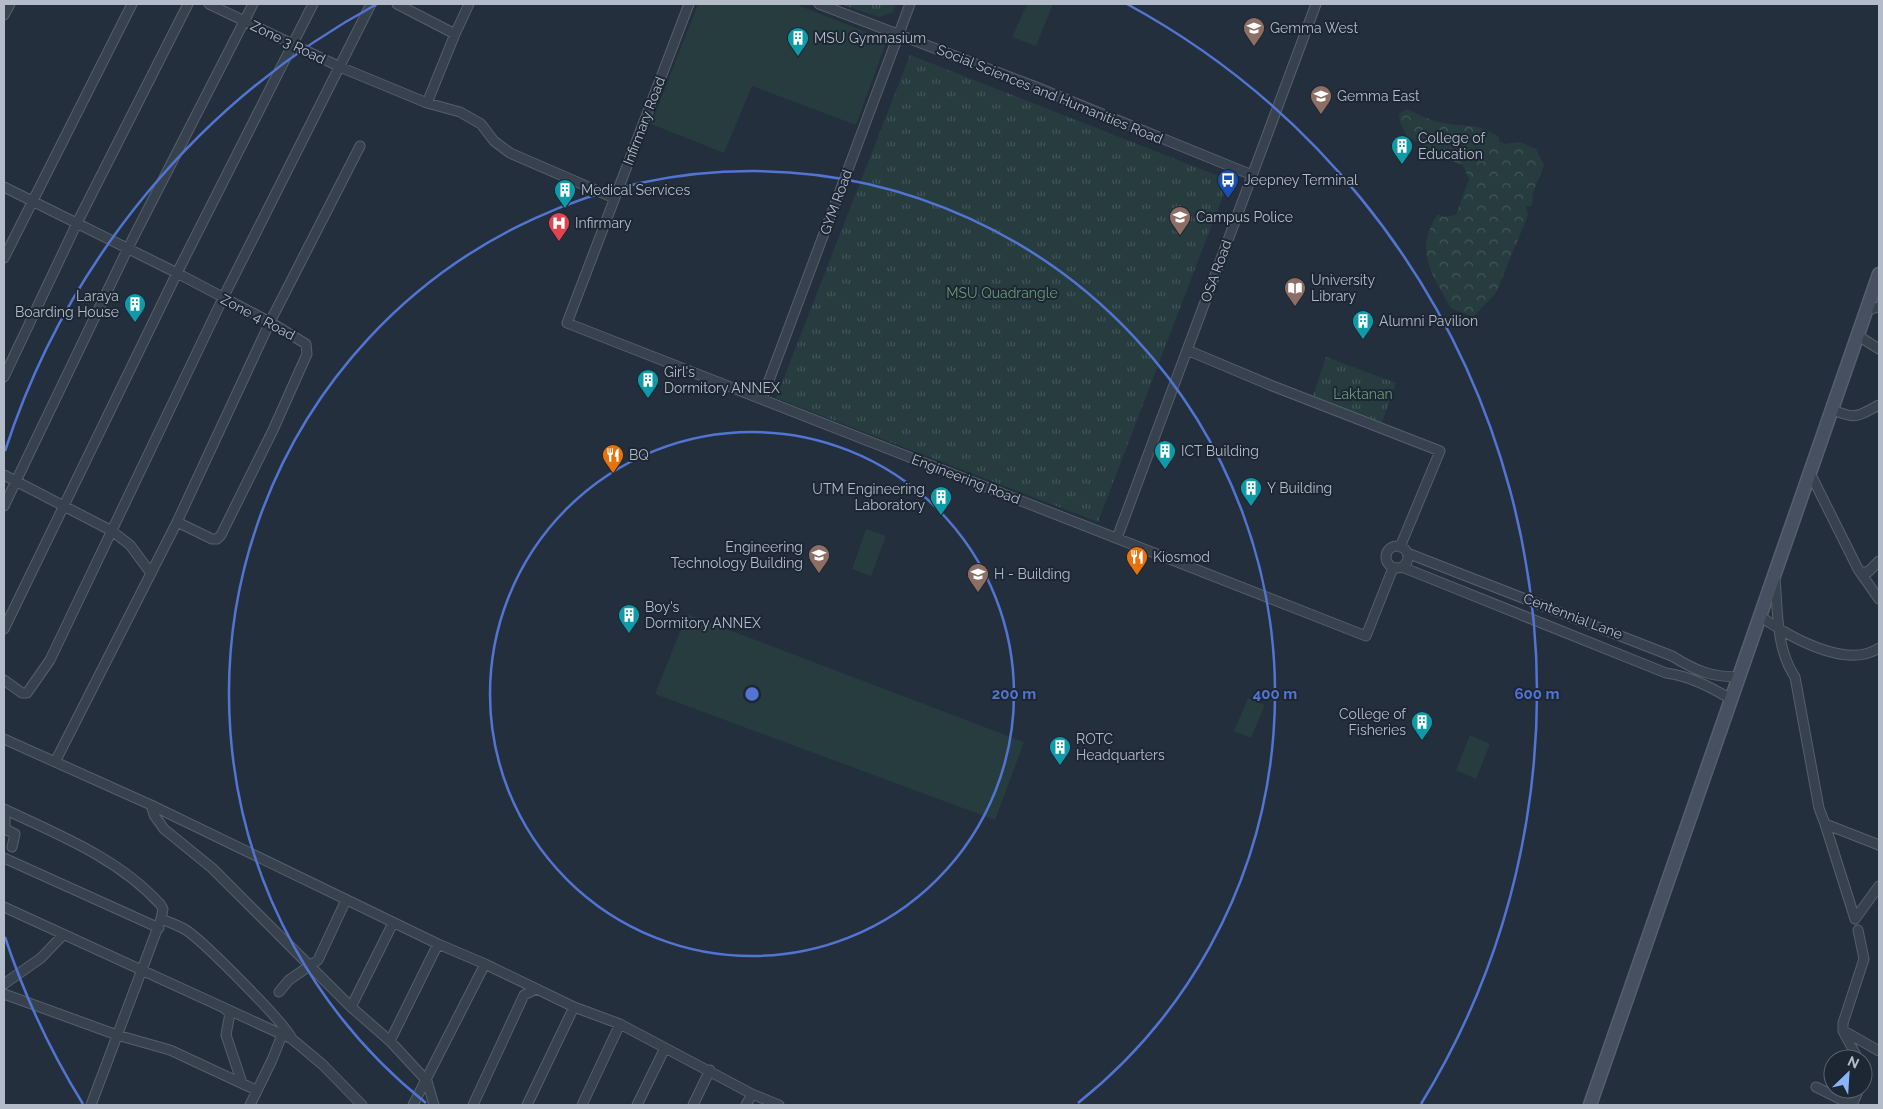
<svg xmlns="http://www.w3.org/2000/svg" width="1883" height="1109" font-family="Raleway,sans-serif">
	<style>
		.grass { fill: #263c3f }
		.forest { fill: url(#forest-crowns) }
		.park { fill: url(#park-tufts) }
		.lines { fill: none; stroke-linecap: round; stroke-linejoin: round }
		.street-casing { stroke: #565f6c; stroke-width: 11 }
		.secondary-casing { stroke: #565f6c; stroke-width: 15 }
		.street { stroke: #38414e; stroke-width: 9 }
		.secondary { stroke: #465061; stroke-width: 12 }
		.ring { fill: none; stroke: #5274d3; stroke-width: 2.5 }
		.labels { text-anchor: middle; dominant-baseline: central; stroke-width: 4; stroke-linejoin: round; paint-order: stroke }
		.poi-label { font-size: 14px; fill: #b4bcc9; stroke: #1d2633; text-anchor: start }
		.street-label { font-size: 14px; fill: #b4bcc9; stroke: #1d2633 }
		.park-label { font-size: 14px; fill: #6b9a76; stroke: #1d2633 }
		.centre { fill: #5274d3; stroke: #1d2633; stroke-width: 2.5 }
		.ring-label { font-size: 15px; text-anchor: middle; font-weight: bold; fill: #5274d3; stroke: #1d2633; stroke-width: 4; stroke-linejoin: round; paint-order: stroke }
	</style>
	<defs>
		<pattern id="forest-crowns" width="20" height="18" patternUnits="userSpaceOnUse" patternTransform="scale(1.25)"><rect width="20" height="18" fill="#263c3f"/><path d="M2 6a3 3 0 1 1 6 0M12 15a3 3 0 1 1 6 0" fill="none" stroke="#435659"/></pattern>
		<pattern id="park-tufts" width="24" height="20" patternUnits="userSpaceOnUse" patternTransform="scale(1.25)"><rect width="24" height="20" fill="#263c3f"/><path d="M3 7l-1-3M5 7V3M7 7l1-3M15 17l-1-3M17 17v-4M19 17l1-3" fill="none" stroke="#435659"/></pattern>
	</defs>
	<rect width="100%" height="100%" fill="#242f3e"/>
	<path class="grass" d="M 698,4 L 795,4 L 887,40 L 856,125 L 752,86 L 724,153 L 651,124 Z
		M 1027,4 L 1053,4 L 1036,46 L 1012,37 Z
		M 866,529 L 886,536 L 871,576 L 852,569 Z
		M 687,614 L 1024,742 L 995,820 L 655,694 Z
		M 1248,698 L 1265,705 L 1251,738 L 1234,731 Z
		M 1470,735 L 1490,744 L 1476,779 L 1456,770 Z"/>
	<path class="forest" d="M 1407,109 C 1417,114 1429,120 1439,122 C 1464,128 1475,121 1499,137 L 1499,141 L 1505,144 L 1519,142 L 1536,149 L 1544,165 L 1532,195 L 1533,200 L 1531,206 L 1526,206 L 1528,215 L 1496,293 L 1473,317 L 1451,308 C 1432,275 1413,250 1438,214 L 1444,217 L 1456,215 L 1469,179 L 1463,165 L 1429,152 L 1422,144 L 1407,137 L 1400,122 L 1399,114 Z"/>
	<path class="park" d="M 840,4 L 896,4 L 893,12 L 879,17 Z
		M 910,55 L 1229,180 L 1098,522 L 776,398 Z
		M 1326,357 L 1396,383 L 1381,425 L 1312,399 Z"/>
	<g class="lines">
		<g class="street-casing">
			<path id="street" d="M 209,4 L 340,67 L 427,103 L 460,112 L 481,124 L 494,141 L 510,153 L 614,198
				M 397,4 L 455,34 L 469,4
				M 689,4 L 567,323 L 1366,636 L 1393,568
				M 819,4 L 1036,87 L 1252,175
				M 4,15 L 10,4
				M 427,103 L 455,34
				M 4,187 L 177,273 L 270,322 L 306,344 L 307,354 L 273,430 L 221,535 L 217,539 L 212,539 L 177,522
				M 4,258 L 132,4
				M 1867,310 L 1879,307
				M 1857,335 L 1879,349
				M 1187,350 L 1270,385 L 1440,451 L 1400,547
				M 4,377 L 77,223 L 188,4
				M 762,399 L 910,4
				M 1831,409 C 1856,420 1856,417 1879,405
				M 1809,471 L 1858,569 L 1860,572 L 1868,572 L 1879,561
				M 4,475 L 112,531 L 130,545 L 150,572
				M 4,506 L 128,248 L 253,4
				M 1117,538 L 1316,4
				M1386 557a11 11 0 1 1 22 0a11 11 0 1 1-22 0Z
				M 1407,553 L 1672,656 C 1696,671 1711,677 1739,677
				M 1402,567 L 1666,673 C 1690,676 1710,687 1731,699
				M 1860,572 L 1879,599
				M 1775,579 C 1778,612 1776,649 1795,677 L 1819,808 L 1825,824 L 1879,845
				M 1760,616 C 1788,636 1846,670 1879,648
				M 4,629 L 177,273 L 313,4
				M 4,680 L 22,693 L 27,693 L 50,660 L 223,298 L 371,4
				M 4,739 L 151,805 L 438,944 L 485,964 L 574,1007 L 620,1024 L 752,1094 L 779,1105
				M 55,762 L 177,522 L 270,322 L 360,146
				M 151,805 L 154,815 L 164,829 L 212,868 L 351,1007 L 390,1041 L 427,1081 L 434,1105
				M 4,809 C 59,835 118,858 160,904 L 163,909 L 161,919 C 169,922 178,925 186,930 C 203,941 285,1023 292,1039
				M 5,810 L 5,829 L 15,834 L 12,847
				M 1825,824 L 1855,919
				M 4,858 L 159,928
				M 4,907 L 292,1039 L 323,1065 L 362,1105
				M 1855,919 L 1879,886
				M 1858,930 L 1864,959 L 1843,1023 L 1843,1031 L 1858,1059
				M 4,984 L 41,958 L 63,935
				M 279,992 L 289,980 L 318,960 L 346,900
				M 4,994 L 117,1035 L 170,1050 L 256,1090
				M 351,1007 L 393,923
				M 225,1009 L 230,1013 L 226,1035 L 242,1083
				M 1844,1031 L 1879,1051
				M 390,1041 L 438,944
				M 1816,1087 L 1852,1105
				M 91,1105 L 161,919
				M 250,1105 L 272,1060 L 282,1035
				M 413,1105 L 485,964
				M 473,1105 L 524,995 L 536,989
				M 527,1105 L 574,1007
				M 582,1105 L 620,1024
				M 637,1105 L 665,1048
				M 693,1105 L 710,1070
				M 746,1105 L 752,1094
				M 1852,1105 L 1859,1089"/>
		</g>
		<g class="secondary-casing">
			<path id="secondary" d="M 1590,1105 L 1879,274"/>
		</g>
		<use href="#street" class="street"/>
		<use href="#secondary" class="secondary"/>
	</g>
	<g class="ring">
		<circle cx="752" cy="694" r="262"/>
		<path d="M426 1103A523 523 0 1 1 1078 1103"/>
		<path d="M83 1104A785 785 0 0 1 5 937M5 451A785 785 0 0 1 377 4M1127 4A785 785 0 0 1 1421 1104"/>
	</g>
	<defs>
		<g id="university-pin" transform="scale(1.125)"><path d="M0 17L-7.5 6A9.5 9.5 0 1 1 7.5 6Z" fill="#8d6e63" stroke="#1d2633"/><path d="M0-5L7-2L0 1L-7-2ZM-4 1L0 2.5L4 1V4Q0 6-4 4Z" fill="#fff"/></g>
		<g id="building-pin" transform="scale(1.125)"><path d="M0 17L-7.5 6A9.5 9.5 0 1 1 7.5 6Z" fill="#0f9aa8" stroke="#1d2633"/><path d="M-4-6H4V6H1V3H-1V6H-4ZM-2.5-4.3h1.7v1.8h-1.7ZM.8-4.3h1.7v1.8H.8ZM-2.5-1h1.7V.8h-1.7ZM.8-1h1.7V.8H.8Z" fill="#fff"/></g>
		<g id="bus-pin" transform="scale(1.125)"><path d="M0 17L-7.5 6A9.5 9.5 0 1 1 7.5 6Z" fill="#1a4fb4" stroke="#1d2633"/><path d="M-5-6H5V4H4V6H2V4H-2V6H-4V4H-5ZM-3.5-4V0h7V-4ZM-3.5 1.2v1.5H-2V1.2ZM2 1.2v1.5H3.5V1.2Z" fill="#fff"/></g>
		<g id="hospital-pin" transform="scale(1.125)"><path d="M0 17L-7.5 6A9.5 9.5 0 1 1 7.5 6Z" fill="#e0444e" stroke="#1d2633"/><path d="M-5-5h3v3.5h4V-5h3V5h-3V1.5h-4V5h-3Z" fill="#fff"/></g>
		<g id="library-pin" transform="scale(1.125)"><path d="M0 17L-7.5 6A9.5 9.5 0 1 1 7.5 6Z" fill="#8d6e63" stroke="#1d2633"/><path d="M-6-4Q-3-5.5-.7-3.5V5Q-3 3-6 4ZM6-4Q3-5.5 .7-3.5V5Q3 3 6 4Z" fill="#fff"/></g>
		<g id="restaurant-pin" transform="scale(1.125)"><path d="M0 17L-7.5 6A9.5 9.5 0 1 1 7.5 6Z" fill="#e8710a" stroke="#1d2633"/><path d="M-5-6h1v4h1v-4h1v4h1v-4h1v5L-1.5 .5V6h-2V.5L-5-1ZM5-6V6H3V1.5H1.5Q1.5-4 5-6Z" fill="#fff"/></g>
	</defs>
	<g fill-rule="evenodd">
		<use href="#university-pin" x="1254" y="28"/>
		<use href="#building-pin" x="798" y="38"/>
		<use href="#university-pin" x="1321" y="96"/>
		<use href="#building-pin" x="1402" y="146"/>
		<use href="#bus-pin" x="1228" y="180"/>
		<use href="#building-pin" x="565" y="190"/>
		<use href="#university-pin" x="1180" y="217"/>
		<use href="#hospital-pin" x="559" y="223"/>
		<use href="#library-pin" x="1295" y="288"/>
		<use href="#building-pin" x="135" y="304"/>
		<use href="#building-pin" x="1363" y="321"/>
		<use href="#building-pin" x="648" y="380"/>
		<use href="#building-pin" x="1165" y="451"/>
		<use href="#restaurant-pin" x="613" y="455"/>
		<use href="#building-pin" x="1251" y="488"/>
		<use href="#building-pin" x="941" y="497"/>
		<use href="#university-pin" x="819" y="555"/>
		<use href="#restaurant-pin" x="1137" y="557"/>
		<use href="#university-pin" x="978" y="574"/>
		<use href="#building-pin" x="629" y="615"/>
		<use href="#building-pin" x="1422" y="722"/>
		<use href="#building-pin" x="1060" y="747"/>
	</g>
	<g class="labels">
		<g class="poi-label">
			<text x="1270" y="28">Gemma West</text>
			<text x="814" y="38">MSU Gymnasium</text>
			<text x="1337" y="96">Gemma East</text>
			<text x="1418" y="138">College of<tspan x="1418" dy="16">Education</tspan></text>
			<text x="1244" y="180">Jeepney Terminal</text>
			<text x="581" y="190">Medical Services</text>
			<text x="1196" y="217">Campus Police</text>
			<text x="575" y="223">Infirmary</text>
			<text x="1311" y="280">University<tspan x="1311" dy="16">Library</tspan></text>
			<text x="119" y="296" text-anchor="end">Laraya<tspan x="119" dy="16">Boarding House</tspan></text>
			<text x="1379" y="321">Alumni Pavilion</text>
			<text x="664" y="372">Girl's<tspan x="664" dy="16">Dormitory ANNEX</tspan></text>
			<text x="1181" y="451">ICT Building</text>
			<text x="629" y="455">BQ</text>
			<text x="1267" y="488">Y Building</text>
			<text x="925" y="489" text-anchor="end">UTM Engineering<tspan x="925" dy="16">Laboratory</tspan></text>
			<text x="803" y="547" text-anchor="end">Engineering<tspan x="803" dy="16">Technology Building</tspan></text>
			<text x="1153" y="557">Kiosmod</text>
			<text x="994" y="574">H - Building</text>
			<text x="645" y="607">Boy's<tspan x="645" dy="16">Dormitory ANNEX</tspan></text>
			<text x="1406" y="714" text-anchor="end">College of<tspan x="1406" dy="16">Fisheries</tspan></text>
			<text x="1076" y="739">ROTC<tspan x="1076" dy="16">Headquarters</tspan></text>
		</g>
		<g class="street-label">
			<text transform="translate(288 42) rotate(26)">Zone 3 Road</text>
			<text transform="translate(1050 94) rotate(22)">Social Sciences and Humanities Road</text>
			<text transform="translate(644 121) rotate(-69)">Infirmary Road</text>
			<text transform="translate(836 202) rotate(-70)">GYM Road</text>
			<text transform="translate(1216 271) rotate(-70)">OSA Road</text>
			<text transform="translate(258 317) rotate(28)">Zone 4 Road</text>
			<text transform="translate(966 479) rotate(21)">Engineering Road</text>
			<text transform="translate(1573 616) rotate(21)">Centennial Lane</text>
		</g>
		<g class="park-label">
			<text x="1002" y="293">MSU Quadrangle</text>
			<text x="1363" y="394">Laktanan</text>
		</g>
	</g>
	<circle cx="752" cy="694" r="8" class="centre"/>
	<g class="ring-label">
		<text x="1014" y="699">200 m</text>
		<text x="1275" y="699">400 m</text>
		<text x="1537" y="699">600 m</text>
	</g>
	<rect width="1883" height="1109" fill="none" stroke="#b4bcc9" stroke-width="10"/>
	<g transform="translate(1848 1074) rotate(25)"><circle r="24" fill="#1d2633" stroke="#59626f"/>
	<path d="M0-4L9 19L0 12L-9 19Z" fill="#8ab4f8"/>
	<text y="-8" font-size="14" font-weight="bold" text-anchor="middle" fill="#b4bcc9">N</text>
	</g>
</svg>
